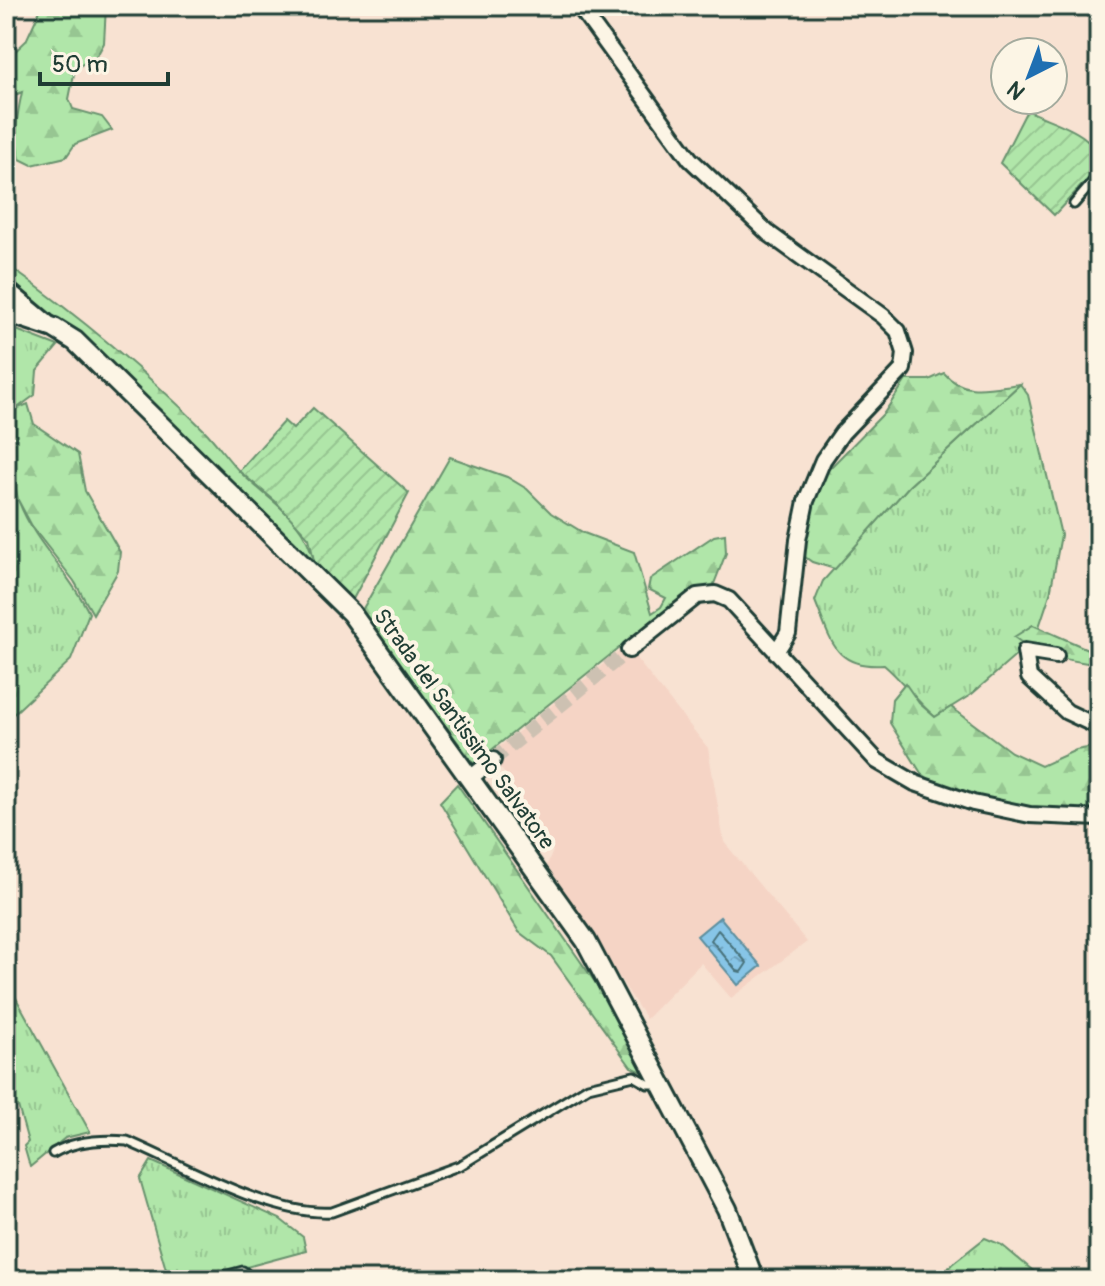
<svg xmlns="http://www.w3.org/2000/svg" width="1105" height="1286" font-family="Pangolin,sans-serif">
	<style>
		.built { fill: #f5d4c5 }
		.grass { fill: url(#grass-tufts); stroke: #68926e; stroke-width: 2 }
		.forest { fill: url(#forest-firs); stroke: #68926e; stroke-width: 2 }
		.garden { fill: url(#garden-furrows); stroke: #68926e; stroke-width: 2 }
		.water { fill: url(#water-ripples); stroke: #5d8f9f; stroke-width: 2 }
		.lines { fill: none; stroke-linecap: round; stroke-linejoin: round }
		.shore { stroke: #49737c; stroke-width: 2 }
		.minor-tunnel { stroke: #cdc1b2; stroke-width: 14; stroke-dasharray: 14 7; stroke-linecap: butt }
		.service-casing { stroke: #1f3d34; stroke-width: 13 }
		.minor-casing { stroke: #1f3d34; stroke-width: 20 }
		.tertiary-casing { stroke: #1f3d34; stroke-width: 24 }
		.service { stroke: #fcf5e5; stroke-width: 7 }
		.minor { stroke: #fcf5e5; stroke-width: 14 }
		.tertiary { stroke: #fcf5e5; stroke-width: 18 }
		.labels { text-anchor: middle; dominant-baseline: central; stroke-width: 8; stroke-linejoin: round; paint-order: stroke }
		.street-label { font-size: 22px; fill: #1f3d34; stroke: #fcf5e5 }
	</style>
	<defs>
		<pattern id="grass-tufts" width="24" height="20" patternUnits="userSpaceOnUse" patternTransform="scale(2)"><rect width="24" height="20" fill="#b0e6a9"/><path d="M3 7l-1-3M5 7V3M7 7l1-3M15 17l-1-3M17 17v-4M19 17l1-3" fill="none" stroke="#97c692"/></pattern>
		<pattern id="forest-firs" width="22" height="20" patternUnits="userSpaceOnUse" patternTransform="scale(2)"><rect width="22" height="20" fill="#b0e6a9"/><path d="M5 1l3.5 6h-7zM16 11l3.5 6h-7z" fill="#97c692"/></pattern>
		<pattern id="garden-furrows" width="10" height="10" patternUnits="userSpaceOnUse" patternTransform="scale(2)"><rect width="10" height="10" fill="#b0e6a9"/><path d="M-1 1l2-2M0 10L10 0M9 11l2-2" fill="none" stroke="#97c692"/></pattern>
		<pattern id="water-ripples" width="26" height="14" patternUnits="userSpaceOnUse" patternTransform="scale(2)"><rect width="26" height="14" fill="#87c5e7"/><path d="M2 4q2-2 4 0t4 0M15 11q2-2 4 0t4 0" fill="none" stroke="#6ea1bc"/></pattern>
	</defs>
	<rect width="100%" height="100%" fill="#f8e2d2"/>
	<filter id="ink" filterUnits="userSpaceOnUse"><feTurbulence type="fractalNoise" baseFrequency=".0125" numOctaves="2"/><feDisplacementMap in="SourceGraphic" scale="16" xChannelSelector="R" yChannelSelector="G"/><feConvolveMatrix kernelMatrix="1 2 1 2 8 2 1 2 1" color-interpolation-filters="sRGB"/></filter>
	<g filter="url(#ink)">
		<path class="built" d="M 626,646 L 708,748 L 724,842 L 807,942 L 731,998 L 701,963 L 646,1019 L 547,865 L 553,851 L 510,799 L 512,782 L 489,755 Z"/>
		<path class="grass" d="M 6,326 L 58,346 L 37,371 L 35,395 L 16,409 C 14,439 8,473 19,502 C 35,544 70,573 89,613 L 71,660 L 6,721 Z
			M 1020,384 L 1028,395 L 1061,535 L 1050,594 L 1035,639 L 972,694 L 935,717 C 916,701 903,681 884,665 C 834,669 831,640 815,601 L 823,581 L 909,486 Z
			M 6,980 L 90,1132 L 65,1138 L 30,1167 L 24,1146 L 28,1142 L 18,1106 L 6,1109 Z
			M 151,1161 L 280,1219 L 303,1237 L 306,1251 L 198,1280 L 169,1280 L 140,1179 Z
			M 985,1238 L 1002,1245 L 1044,1280 L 938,1280 L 952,1264 Z"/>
		<path class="forest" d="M 42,6 L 106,6 L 104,43 L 98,54 L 75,69 L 69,99 L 73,109 L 102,117 L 112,130 L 75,144 L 66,157 L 32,165 L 20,159 C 13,134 17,116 22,92 L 13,96 L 6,110 L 6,60 L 26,41 Z
			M 210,6 L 269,6 L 238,15 Z
			M 6,264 C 76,314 143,369 204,430 C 217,443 227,459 240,472 C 273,504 305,517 315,565 L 112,373 L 6,301 Z
			M 944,373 C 965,397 991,387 1020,384 L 909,486 L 835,569 L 812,562 L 801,554 L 805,510 L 827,471 L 884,413 L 906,380 L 929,380 Z
			M 28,404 L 34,424 L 78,454 L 85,491 L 120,552 L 118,571 L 93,614 L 74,581 L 33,528 L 18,500 L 12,467 L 16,409 Z
			M 450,457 L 507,477 L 527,489 L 551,513 L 584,533 L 634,552 L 652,613 L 661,607 L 666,598 L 648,589 L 650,579 L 714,536 L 725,534 L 726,553 L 712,589 L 695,594 L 654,620 L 474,764 L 361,612 Z
			M 1033,625 L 1092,651 L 1099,646 L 1099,665 C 1070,660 1038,657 1014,637 Z
			M 905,683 L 919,703 L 935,717 L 951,707 L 1011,752 L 1041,766 L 1076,750 L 1099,746 L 1099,808 L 1045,812 L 946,792 L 921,773 L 890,723 L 892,699 Z
			M 457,784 L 597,985 L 645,1073 L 631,1067 L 551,956 L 519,932 L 440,802 Z"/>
		<path class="garden" d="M 1027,110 C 1054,124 1099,131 1099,167 L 1054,215 L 1000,163 Z
			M 313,408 L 409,493 L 352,601 L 315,565 L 309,538 L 275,501 L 239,471 L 284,421 L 293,429 Z"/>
		<path class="water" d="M 720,917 L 761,966 L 738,985 L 697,936 Z"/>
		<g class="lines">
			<path class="shore" d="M 718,930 L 747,963 L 741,972 L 737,971 L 711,940 Z"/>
			<path class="minor-tunnel" d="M 493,760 L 629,650"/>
			<g class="service-casing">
				<path id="service" d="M 1074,204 L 1099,175
					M 53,1153 C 76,1140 102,1139 127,1141 C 186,1166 269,1216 332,1212 L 461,1165 L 588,1087 L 634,1076 L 648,1084 L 660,1084
					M 210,1280 L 243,1271 L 253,1280"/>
			</g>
			<g class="minor-casing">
				<path id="minor" d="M 579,6 L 690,159 L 768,233 L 883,316 L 898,331 L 905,353 L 903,369 L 842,433 L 823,460 L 806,501 L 798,540 L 788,633 L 776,652
					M 6,288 L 49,324
					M 629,650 L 697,596 L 715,594 L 729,600 L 877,761 L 915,783 L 973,803 L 1030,815 L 1099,818
					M 1056,656 L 1025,651 L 1029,677 L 1067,712 L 1099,727
					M 469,779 L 493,760"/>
			</g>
			<g class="tertiary-casing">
				<path id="tertiary" d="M 6,312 L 54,328 L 75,341 L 351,613 L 586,941 L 727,1209 L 754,1280"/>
			</g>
			<use href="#service" class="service"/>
			<use href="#minor" class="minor"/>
			<use href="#tertiary" class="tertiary"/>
		</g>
	</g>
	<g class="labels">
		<g class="street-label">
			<text transform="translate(464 729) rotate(54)">Strada del Santissimo Salvatore</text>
		</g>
	</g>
	<rect width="1105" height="1286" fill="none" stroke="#fcf5e5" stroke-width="32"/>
	<rect x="16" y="16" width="1073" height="1254" fill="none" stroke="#1f3d34" stroke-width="3" filter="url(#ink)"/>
	<g transform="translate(1029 76) rotate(222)"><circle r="38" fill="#fcf5e5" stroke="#a4ab9e" stroke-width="2"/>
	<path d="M0-6L14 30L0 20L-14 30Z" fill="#1f6fb2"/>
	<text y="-12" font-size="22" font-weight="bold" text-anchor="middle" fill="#1f3d34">N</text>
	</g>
	<path d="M40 72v12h128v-12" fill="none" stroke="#1f3d34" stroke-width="4"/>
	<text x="52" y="72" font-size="24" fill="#1f3d34" stroke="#fcf5e5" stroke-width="6" paint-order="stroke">50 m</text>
</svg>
